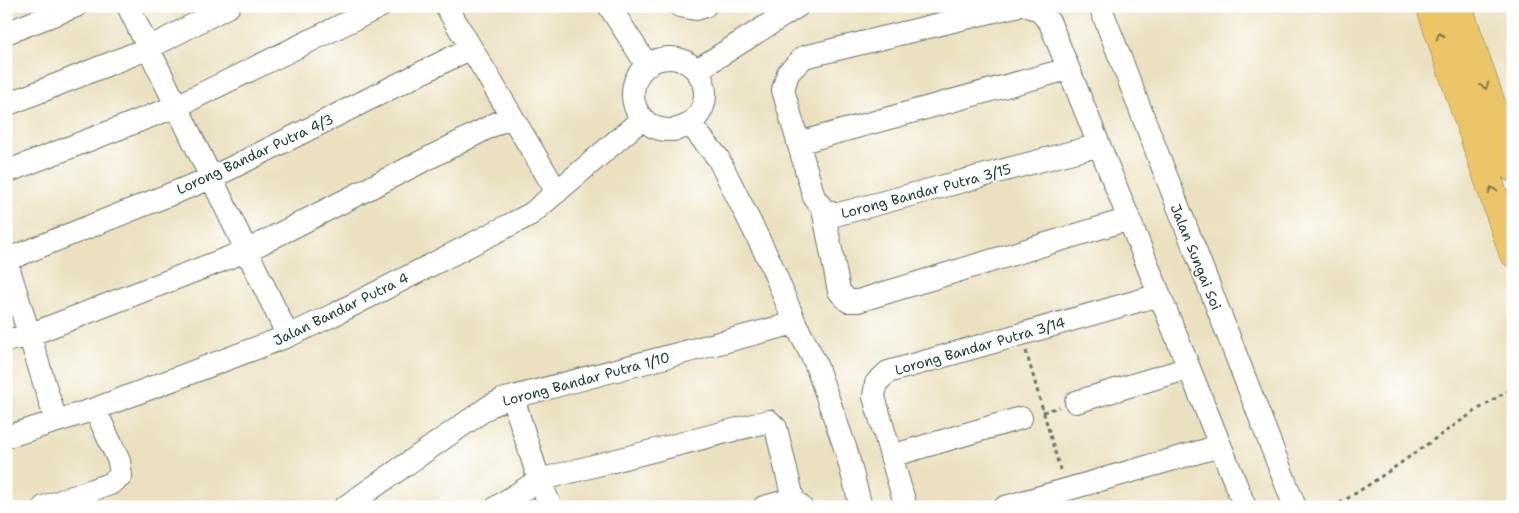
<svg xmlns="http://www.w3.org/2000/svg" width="1519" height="513" font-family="'Shantell Sans',sans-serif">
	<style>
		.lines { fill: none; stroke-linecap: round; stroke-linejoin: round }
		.minor-casing { stroke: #667665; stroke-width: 24 }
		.highway-casing { stroke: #667665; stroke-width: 29 }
		.path { stroke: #667665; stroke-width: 3; stroke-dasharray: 4 4; stroke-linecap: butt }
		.minor { stroke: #fff; stroke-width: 22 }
		.highway { stroke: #edc569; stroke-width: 28 }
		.oneway { stroke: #7c7a4c }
		.labels { text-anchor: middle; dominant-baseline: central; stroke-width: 4; stroke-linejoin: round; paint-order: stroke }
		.street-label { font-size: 14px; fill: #1f3d34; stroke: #fff }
	</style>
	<rect width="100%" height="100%" fill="#fff"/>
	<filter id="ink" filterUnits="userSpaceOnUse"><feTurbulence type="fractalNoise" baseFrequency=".02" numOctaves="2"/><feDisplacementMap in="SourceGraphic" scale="10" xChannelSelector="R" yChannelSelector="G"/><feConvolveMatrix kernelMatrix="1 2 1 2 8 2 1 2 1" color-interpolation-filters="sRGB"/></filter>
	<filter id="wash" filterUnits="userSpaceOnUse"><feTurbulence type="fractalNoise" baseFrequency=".0096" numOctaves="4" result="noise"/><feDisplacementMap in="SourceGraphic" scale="20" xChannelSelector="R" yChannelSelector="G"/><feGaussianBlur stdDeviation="1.12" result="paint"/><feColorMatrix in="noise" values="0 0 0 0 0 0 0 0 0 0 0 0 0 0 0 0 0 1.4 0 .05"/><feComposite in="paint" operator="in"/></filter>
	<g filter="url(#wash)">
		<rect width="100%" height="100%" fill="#ebe1c0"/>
	</g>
	<g filter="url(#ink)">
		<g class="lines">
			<g class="minor-casing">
				<path id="minor" d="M 128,6 L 288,336
					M 446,6 L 557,192
					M 609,6 L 647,65
					M 680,6 L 696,9 L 705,6
					M 1015,6 L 804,57 L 788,73 L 783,90 L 814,197 L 823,209 L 835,215 L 1099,145
					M 1028,6 L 1039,10 L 1050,23 L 1245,507
					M 1100,6 L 1295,507
					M 6,33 L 76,6
					M633 94a36 36 0 1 1 72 0a36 36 0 1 1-72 0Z
					M 697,70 L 798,6
					M 6,105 L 149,48 L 229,6
					M 690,124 L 718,158 L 771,264 L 795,323 L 815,362 L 846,450 L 861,507
					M 798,143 L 1068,69
					M 6,172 L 177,106 L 381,6
					M 823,209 L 839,291 L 848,301 L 858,301 L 1129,219
					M 6,260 L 211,178 L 471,48
					M 6,260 L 56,421
					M 6,341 L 29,335 L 246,251 L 511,116
					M 513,398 L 539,480 L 551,507
					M 1076,402 L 1189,368
					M 6,437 L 95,409 L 288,336 L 333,315 L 531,214 L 642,119
					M 891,456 L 1021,418
					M 44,507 L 110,484 L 121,476 L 119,461 L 95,409
					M 345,507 L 490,406 L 502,400 L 795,323
					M 497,507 L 539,480 L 769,421 L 776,428 L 793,499
					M 764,507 L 793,499 L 801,507
					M 906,507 L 874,397 L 876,383 L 888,372 L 1159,295
					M 1005,507 L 1220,446"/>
			</g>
			<g class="highway-casing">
				<path id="highway" d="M 1430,6 L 1513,253
					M 1458,6 L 1513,168"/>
			</g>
			<path class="path" d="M 1026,351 L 1061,473
				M 1043,412 L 1059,407
				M 1333,507 C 1395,471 1450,424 1513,388"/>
			<use href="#minor" class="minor"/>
			<use href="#highway" class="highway"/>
		</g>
		<defs><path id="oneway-chevron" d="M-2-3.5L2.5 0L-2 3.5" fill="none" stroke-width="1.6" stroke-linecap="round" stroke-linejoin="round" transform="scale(1.25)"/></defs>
		<g class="oneway">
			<use href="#oneway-chevron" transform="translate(1440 36) rotate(-109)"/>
			<use href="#oneway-chevron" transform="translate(1485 86) rotate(71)"/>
			<use href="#oneway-chevron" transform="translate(1492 190) rotate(-109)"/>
		</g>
	</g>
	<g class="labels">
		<g class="street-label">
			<text transform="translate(255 154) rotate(-25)">Lorong Bandar Putra 4/3</text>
			<text transform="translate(926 191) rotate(-15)">Lorong Bandar Putra 3/15</text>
			<text transform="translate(1196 257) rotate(68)">Jalan Sungai Soi</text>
			<text transform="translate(341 309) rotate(-26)">Jalan Bandar Putra 4</text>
			<text transform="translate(980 346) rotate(-16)">Lorong Bandar Putra 3/14</text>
			<text transform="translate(586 379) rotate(-15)">Lorong Bandar Putra 1/10</text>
		</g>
	</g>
	<rect width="1519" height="513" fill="none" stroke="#fff" stroke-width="25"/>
</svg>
